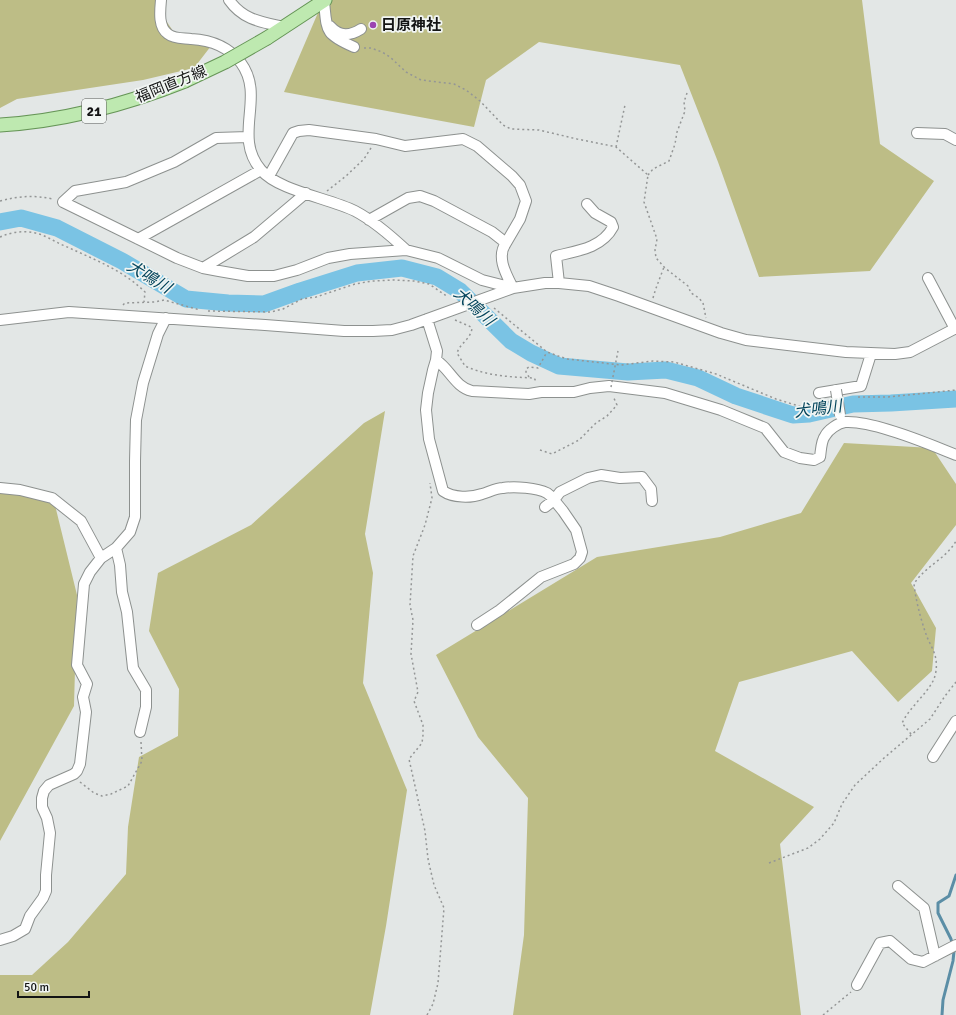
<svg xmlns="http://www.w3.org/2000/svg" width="956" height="1015" font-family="Signika,'Noto Sans JP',sans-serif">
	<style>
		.green { fill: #bdbd86 }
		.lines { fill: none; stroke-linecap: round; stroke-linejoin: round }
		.stream { stroke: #5b8ea6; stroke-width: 3 }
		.river { stroke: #7ac3e4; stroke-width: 17 }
		.minor-casing { stroke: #8d918f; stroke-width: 12 }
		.major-casing { stroke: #669557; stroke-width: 15 }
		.path { stroke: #949696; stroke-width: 1.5; stroke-dasharray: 2 3; stroke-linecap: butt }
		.minor { stroke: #fff; stroke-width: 10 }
		.major { stroke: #bee9b0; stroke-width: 13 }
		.minor-bridge-casing { stroke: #8d918f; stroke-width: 12; stroke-linecap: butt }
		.major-bridge-casing { stroke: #669557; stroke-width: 15; stroke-linecap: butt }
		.path-bridge { stroke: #949696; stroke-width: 1.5; stroke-dasharray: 2 3; stroke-linecap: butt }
		.minor-bridge { stroke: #fff; stroke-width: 10 }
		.major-bridge { stroke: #bee9b0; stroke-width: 13 }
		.poi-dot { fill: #9b44b1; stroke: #f1f5f3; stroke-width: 1.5 }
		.labels { text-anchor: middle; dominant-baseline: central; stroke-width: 3.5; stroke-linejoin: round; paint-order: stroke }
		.shield { fill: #f1f5f3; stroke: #565857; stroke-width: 1 }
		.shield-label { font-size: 14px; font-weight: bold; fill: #131414 }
		.poi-label { font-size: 15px; font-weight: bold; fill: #131414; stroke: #f1f5f3; text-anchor: start }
		.street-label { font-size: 15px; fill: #131414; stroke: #f1f5f3 }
		.water-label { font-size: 16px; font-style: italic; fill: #04455c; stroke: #f1f5f3 }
	</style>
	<rect width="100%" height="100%" fill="#e3e7e6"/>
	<path class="green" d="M 0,0 L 164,0 L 163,16 L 173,31 L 211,46 L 194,68 L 143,80 L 17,99 L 0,108 Z
		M 321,0 L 862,0 L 880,144 L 934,181 L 870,271 L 759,277 L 718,162 L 680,65 L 539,42 L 486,80 L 474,127 L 284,92 L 323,1 Z
		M 385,411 L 365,534 L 373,573 L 363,683 L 407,790 L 386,926 L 370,1015 L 0,1015 L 0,975 L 32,975 L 68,942 L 126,874 L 128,827 L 139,757 L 178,736 L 179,689 L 149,631 L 158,573 L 251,525 L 364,423 Z
		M 844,443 L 932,448 L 956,484 L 956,525 L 911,583 L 936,628 L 932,671 L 898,702 L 852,651 L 739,682 L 715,751 L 814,807 L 780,844 L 801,1015 L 513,1015 L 524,935 L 528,798 L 478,737 L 436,655 L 597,557 L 720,537 L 801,513 Z
		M 0,491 L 54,501 L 77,595 L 74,706 L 0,841 Z"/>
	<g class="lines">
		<path class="stream" d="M 942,1015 L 943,1000 L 953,961 L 954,951 L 951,939 L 938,913 L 938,903 L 949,896 L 956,875"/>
		<path class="river" d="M 0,222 L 21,218 L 57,228 L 122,261 L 186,299 L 228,303 L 264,304 L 300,291 L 357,273 L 402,268 L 437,277 L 460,291 L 511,341 L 531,353 L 559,366 L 628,372 L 666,370 L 698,378 L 736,396 L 793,415 L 809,414 L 853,404 L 891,403 L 956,399"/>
		<g class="minor-casing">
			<path id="minor" d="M 161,0 C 160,11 158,27 168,34 C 174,39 184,38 191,39 C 211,40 229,47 241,63 C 266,97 232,136 261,170 C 279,191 329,198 355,211 C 374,221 390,235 406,250
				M 229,0 C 243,20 261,22 284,27
				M 324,1 C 327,31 324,34 354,47
				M 330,26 C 340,37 350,36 361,29
				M 917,133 L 945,134 L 956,140
				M 248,137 L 216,138 L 174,162 L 126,182 L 75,191 L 63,202 L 177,258 L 203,268 L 219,271 L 248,276 L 274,276 L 297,270 L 328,258 L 350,254 L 406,250 L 438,258 L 482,280 L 513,288
				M 269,176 L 293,133 L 299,131 L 309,130 L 376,139 L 405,146 L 463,139 L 477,146 L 512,176 L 520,185 L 526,201 L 520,219 L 506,243
				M 369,220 L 408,198 L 420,196 L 434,201 L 492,232 L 506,243 C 496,257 506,274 513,288
				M 138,239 L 261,170
				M 203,268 L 254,237 L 306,193
				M 928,278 L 955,329
				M 559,283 L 556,256 C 577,251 602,248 613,227 L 611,222 L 595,213 L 587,204
				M 427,319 L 437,351 L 436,360 L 433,370 L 428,393 L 426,410 L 429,439 L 443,491 C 453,498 471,498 482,494 C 489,492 496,488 503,488 C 515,486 537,488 547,493 C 550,495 552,497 554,500 L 545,507
				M 0,320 L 69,312 L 265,325 L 344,331 L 373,331 L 392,330 L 411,325 L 513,288 L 545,283 L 559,283 L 589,286 L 619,296 L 721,333 L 746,340 L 846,352 L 895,354 L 910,352 L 956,328
				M 436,360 C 450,369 455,387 472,391 L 529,394 L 541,392 L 574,392 L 590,388 L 609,386 L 665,393 L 721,410 L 765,428 L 784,452 L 800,458 L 814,460 L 820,457 C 821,451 821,441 825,436 C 828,430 838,423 845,422 C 872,420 930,444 956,455
				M 819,393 L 861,386 L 871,354
				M 0,488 L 20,490 L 52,498 L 81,521 L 101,558
				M 116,548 L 120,565 L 122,592 L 127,612 L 133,668 L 146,690 L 146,707 L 140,732
				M 477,625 L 500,610 L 541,577 L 574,564 L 580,558 L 582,552 L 576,530 L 563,511 L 554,500 L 560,492 L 588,478 L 601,475 L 620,478 L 642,477 L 651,489 L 652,501
				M 933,757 L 956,721
				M 898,886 L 924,908 L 935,956
				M 0,940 L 13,936 L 25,929 L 30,916 L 43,898 L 46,891 L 46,875 L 50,833 L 47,818 L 42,807 L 42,798 L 44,791 L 49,785 L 74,774 L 77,771 L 80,764 L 86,712 L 83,697 L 87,684 L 77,665 L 84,584 L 90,572 L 101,558 L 116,548 L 130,532 L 135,517 L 135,461 L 136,420 L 143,383 L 158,334 L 166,318
				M 857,985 L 880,943 L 890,941 L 911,959 L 923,962 L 956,945"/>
		</g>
		<g class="major-casing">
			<path id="major" d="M 267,38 L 325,0
				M 0,125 C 64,121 125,105 185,81"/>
		</g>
		<path class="path" d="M 364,48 L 371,48 L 382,52 L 390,57 L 406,72 L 421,80 L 454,84 L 466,90 L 480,101 L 503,125 L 511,129 L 539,130 L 577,139 L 612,146 L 616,147 L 648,175 L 644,202 L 657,239 L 655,250 L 656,258 L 665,268 L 688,286 L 691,293 L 699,298 L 703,303 L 706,318
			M 616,147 L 625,105
			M 648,175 L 653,169 L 669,161 L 675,144 L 677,132 L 685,111 L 684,102 L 687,93
			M 327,191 L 346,176 L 364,159 L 371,148
			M 0,201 C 19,196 34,195 53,199
			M 0,237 C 13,231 29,230 42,235 C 50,238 57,243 65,246 C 93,259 123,270 145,292 L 144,302
			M 653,298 C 656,287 660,278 664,267
			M 123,305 L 125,303 L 155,302 L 164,300 L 200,310
			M 494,308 L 547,352 L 567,359 L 621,365 L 653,361 L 674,362 L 716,374 L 776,399 L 802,407 L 829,402
			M 208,311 L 271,312 L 283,309 L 302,299 L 316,297 L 355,284 L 372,281 L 394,280 L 414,281 L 429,284 L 448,297
			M 455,320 L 469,326 L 472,328 C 471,339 460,343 457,353 L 465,366 C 487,376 510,377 534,378 L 537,383
			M 529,377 L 526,372 L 526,369 L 529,367 L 538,368 L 547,352
			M 858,397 L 888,397 L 956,390
			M 540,450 L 552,454 L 579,440 L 596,423 L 607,416 L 617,405 L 613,396
			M 911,734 L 902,723 C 910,707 925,696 933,681 C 936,675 937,667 936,660 C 935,652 930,644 927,637 C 921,620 916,602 914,584 C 925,566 946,559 956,541
			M 80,782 L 94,793 L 102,796 L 111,794 L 128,786 L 142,761 L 141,742
			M 769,863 L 808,848 L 820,839 L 834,823 L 842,804 L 855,785 L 884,758 L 930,719 L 945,696 L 956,682
			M 427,1015 L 433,1004 L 438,983 L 444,908 L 434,885 L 428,859 L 425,831 L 409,759 L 422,743 L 423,735 L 423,725 L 414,701 L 418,692 L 411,654 L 413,620 L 410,605 L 413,556 L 425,525 L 432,498 L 430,483
			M 823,1015 L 851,992"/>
		<use href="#minor" class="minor"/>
		<use href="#major" class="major"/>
		<g class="minor-bridge-casing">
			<path id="minor-bridge" d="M 836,390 L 840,415"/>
		</g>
		<g class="major-bridge-casing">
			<path id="major-bridge" d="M 185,81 L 225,62 L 267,38"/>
		</g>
		<path class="path-bridge" d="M 611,387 L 618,351"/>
		<use href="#minor-bridge" class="minor-bridge"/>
		<use href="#major-bridge" class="major-bridge"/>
	</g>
	<circle class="poi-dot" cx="373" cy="25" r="4"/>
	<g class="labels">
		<rect class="shield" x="82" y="99" width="24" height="24" rx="3"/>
		<g class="shield-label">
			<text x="94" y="111">21</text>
		</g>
		<g class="poi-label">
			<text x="381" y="25">日原神社</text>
		</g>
		<g class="street-label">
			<text transform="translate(171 84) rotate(-22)">福岡直方線</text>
		</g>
		<g class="water-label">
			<text transform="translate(149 277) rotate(31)">犬鳴川</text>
			<text transform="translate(474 307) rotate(42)">犬鳴川</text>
			<text transform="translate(818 409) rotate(-7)">犬鳴川</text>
		</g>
	</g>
	<path d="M18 991v6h71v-6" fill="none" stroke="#131414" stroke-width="2"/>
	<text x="24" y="991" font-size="12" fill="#131414" stroke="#f1f5f3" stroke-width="3" paint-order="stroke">50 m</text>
</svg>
